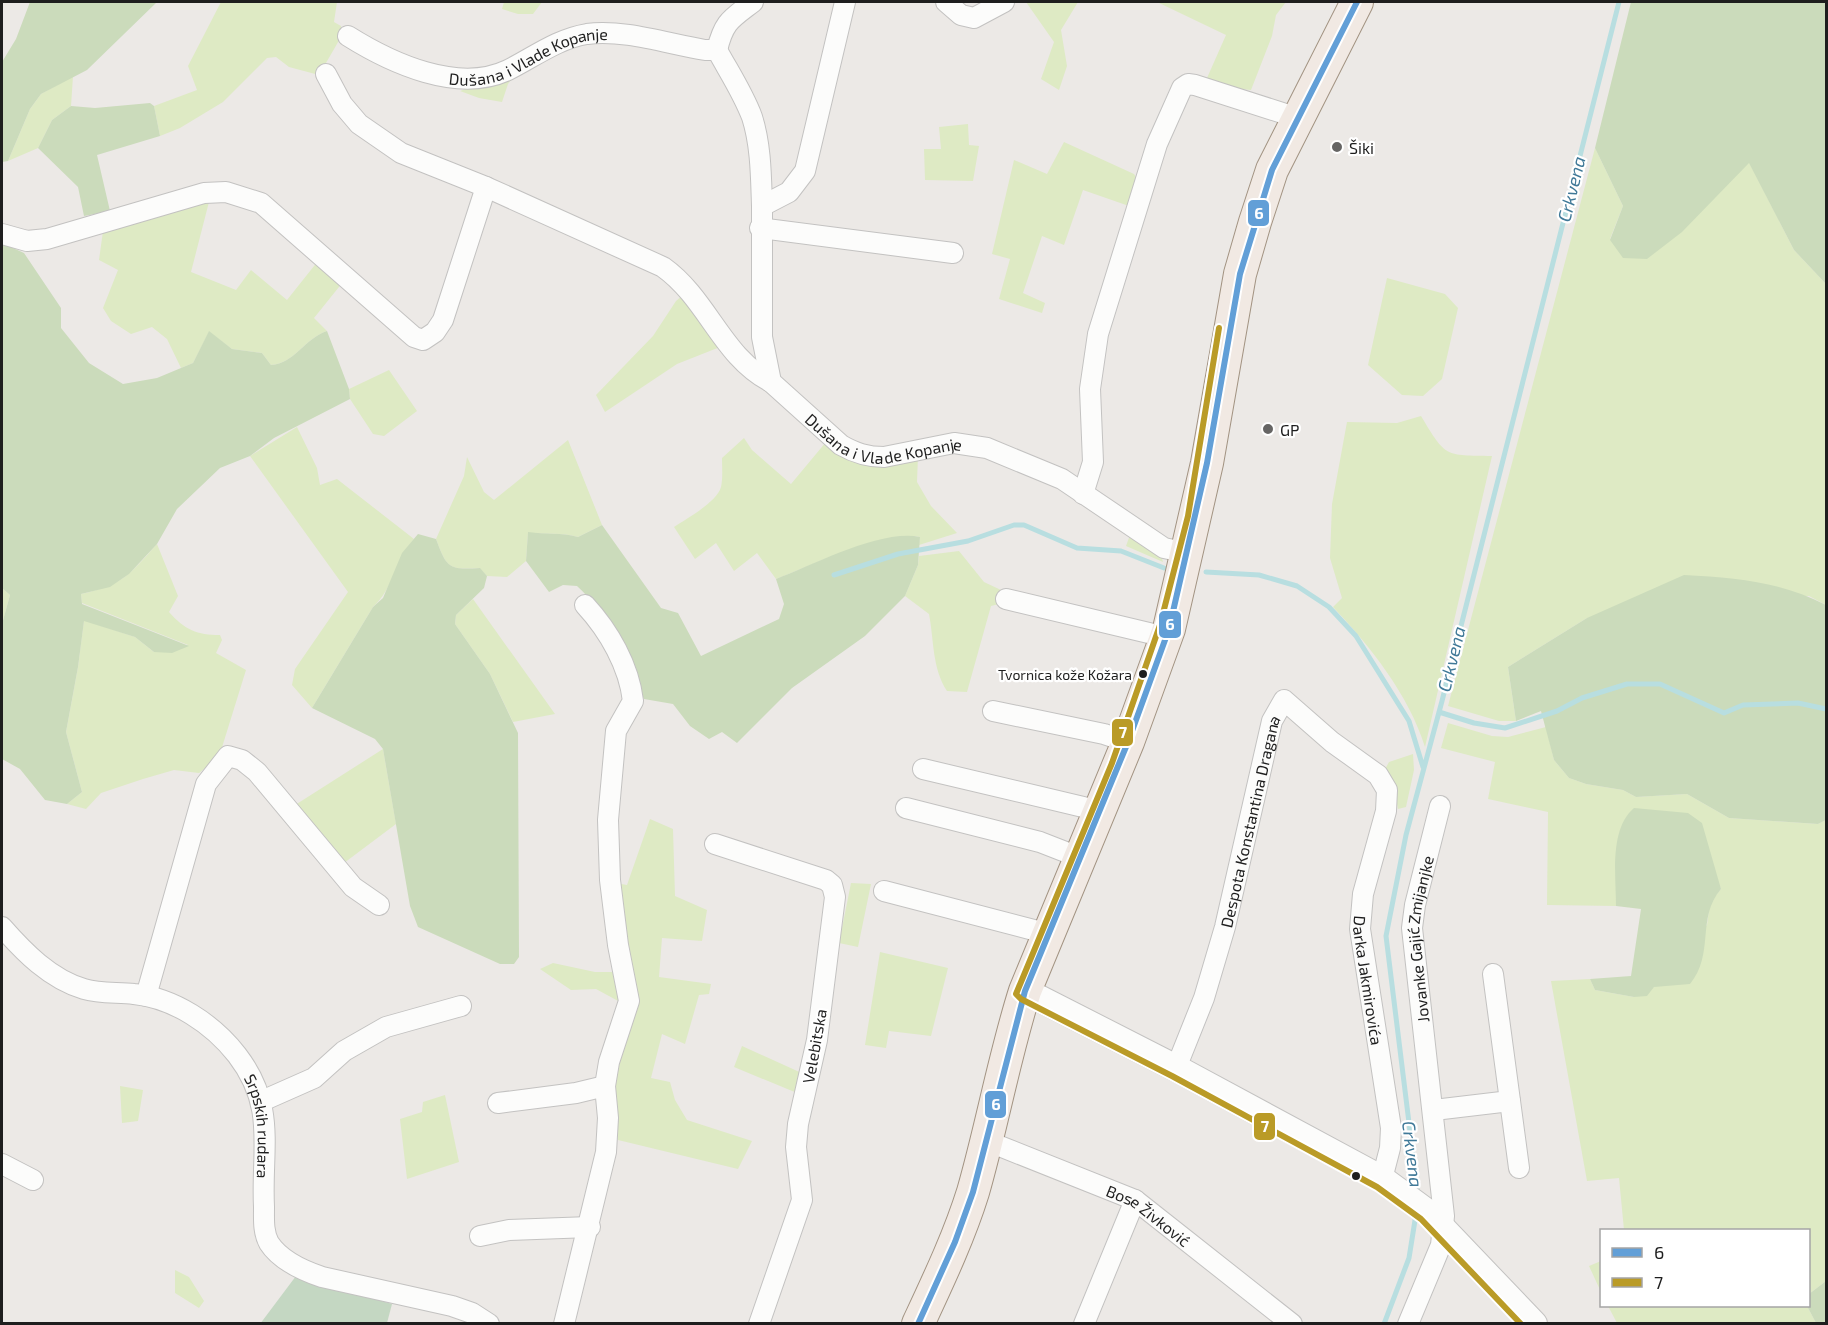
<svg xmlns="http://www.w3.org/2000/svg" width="1828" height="1325" font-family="'Exo 2',sans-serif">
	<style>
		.grass { fill: #deeac4 }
		.forest { fill: #cbdbbb }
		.cemetery { fill: #c4d7c2 }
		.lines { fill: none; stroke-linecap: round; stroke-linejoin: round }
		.stream { stroke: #b8dee0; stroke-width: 5 }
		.minor-casing { stroke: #c3c2c1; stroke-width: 22 }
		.tertiary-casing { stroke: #c3c2c1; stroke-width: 28 }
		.primary-casing { stroke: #a29382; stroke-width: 34 }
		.minor { stroke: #fcfcfb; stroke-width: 20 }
		.tertiary { stroke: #fcfcfb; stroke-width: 26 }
		.primary { stroke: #f1e9e3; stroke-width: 32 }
		.bus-1-casing { stroke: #fff; stroke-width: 10 }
		.bus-2-casing { stroke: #fff; stroke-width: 10 }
		.bus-1 { stroke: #629fd7; stroke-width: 6 }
		.bus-2 { stroke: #ba9b27; stroke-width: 6 }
		.poi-dot { fill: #666564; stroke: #fff; stroke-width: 2 }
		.bus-dot { fill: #1e1e1e; stroke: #fff; stroke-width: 2 }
		.labels { text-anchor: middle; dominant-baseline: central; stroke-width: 4.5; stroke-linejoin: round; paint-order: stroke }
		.bus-label { font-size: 14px; fill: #1e1e1e; stroke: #fff; text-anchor: end }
		.street-label { font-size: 16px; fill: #1e1e1e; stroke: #fff }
		.poi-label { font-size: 16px; fill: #1e1e1e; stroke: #fff; text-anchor: start }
		.water-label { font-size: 18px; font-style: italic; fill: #407998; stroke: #fff }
		.line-badge { stroke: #fff; stroke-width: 2 }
		.badge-label { font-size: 16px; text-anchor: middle; font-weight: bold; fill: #fff }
	</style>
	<rect width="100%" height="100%" fill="#ece9e6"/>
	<path class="grass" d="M 221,2 L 337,2 L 334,22 L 341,26 L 341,37 L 319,75 L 289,67 L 276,57 L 267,58 L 223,102 L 180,128 L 160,136 L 154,106 L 197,90 L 188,66 Z
		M 504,2 L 542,2 L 533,14 L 518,14 L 502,9 Z
		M 1026,2 L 1078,2 L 1061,30 L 1067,66 L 1059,90 L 1041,79 L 1054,42 Z
		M 1157,2 L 1286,2 L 1276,15 L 1272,36 L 1251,90 L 1231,88 L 1207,78 L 1226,35 Z
		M 519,70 L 508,84 L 502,102 L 479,98 L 460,91 Z
		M 73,76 L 71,106 L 52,120 L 38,148 L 8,161 L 30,109 L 41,94 Z
		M 968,124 L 969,145 L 979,146 L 973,181 L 925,180 L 924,149 L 941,149 L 939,127 Z
		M 1064,142 L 1134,174 L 1137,179 L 1129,206 L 1083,190 L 1064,245 L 1042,236 L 1023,293 L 1045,303 L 1042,313 L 999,299 L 1010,259 L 992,254 L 1014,160 L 1047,174 Z
		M 1595,148 L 1623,206 L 1610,239 L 1749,162 L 1794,250 L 1826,284 L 1826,605 L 1809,596 L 1587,618 L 1508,667 L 1516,721 L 1499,721 L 1448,706 Z
		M 210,198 L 191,272 L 236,290 L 251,270 L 287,300 L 318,261 L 343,282 L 314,318 L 327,331 C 305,338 294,364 271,365 L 262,353 L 232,349 L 209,332 L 193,363 L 181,368 L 167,339 L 152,327 L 131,334 L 111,321 L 103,308 L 118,270 L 99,260 L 103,231 Z
		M 1387,278 L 1445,294 L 1458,308 L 1442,379 L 1423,396 L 1402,395 L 1368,365 Z
		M 684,294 L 720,347 L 677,364 L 605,412 L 596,395 L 653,336 L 676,301 Z
		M 389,370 L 417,411 L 384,436 L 373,434 L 350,399 L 349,389 Z
		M 1421,416 C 1446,458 1445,455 1492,456 L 1425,747 C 1409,695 1370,646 1333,607 L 1342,598 L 1330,558 L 1332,504 L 1347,422 L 1397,423 Z
		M 297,427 L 317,468 L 320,485 L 337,479 L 414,539 C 395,561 393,589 373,607 L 312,708 L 292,685 L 295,669 L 348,592 L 250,456 Z
		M 744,438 L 752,450 L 791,484 L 826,442 L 864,465 L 874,466 L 918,456 L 917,482 L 931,506 L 957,533 L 919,545 L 920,537 C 884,530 811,566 776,579 L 757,553 L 734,571 L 716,543 L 695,559 L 674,527 C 686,519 717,502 721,487 C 723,478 722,467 722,458 Z
		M 568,440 L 602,525 L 578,537 C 561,532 546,535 528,533 L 526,561 L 507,577 L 487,576 L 479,568 C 448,570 447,568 436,539 L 464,476 L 467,457 L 484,492 L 494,500 Z
		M 1130,535 L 1161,555 L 1163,562 L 1126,546 Z
		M 157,544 L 178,596 L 169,612 C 185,630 197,635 220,635 L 222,640 L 216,653 L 246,670 L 219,757 L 199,773 L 174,770 L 143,779 L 101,793 L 86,809 L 67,804 L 82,792 L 66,732 L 78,667 L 84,620 L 135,637 L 154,652 L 188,645 L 82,603 L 81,594 C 124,584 129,575 157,544 Z
		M 959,551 L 984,582 L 1001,590 L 1003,603 L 991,606 L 967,692 L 947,691 C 932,668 934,640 929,614 L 905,596 L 918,565 L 919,556 Z
		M 2,588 L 10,595 L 2,624 Z
		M 473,599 L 555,714 L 513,722 L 490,674 L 455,624 L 456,615 Z
		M 1448,723 L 1492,736 L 1508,737 L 1546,727 L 1554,760 L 1569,778 L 1586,784 L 1623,790 L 1636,797 L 1687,794 L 1729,818 L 1818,824 L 1826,820 L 1826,1281 L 1809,1294 L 1808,1230 L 1624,1230 L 1619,1178 L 1587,1181 L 1551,981 L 1590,979 L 1595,990 L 1634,997 L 1654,987 L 1707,925 L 1710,902 L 1721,889 L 1714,872 L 1616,852 L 1616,906 L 1547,905 L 1548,812 L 1488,799 L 1495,762 L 1441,748 Z
		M 383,749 L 396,824 L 340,866 L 292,807 Z
		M 1413,754 L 1414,770 L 1406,807 L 1398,809 L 1394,789 L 1383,773 L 1389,762 Z
		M 650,819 L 673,829 L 675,896 L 707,910 L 702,941 L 662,938 L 659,977 L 711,984 L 709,994 L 699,995 L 685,1044 L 662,1034 L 651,1078 L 670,1082 L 675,1100 L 687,1120 L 752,1141 L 738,1169 L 618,1140 L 615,1084 L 618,1060 L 638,1006 L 615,883 L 627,885 Z
		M 851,883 L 871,884 L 858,947 L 839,943 Z
		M 880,952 L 948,968 L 931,1036 L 889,1031 L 886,1048 L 865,1045 Z
		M 553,963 L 595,972 L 615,972 L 620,1002 L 596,989 L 571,990 L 540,969 Z
		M 742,1046 L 806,1075 L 797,1093 L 734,1067 Z
		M 120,1086 L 143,1090 L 138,1121 L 122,1123 Z
		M 445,1095 L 459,1162 L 407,1179 L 400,1119 L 422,1112 L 423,1102 Z
		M 1601,1261 L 1601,1292 L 1589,1266 Z
		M 175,1270 L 189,1277 L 204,1301 L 199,1308 L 175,1293 Z
		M 1608,1306 L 1807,1306 L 1816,1323 L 1617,1323 Z"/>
	<path class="forest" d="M 30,2 L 157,2 L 87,70 L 41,94 L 30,109 L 8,161 L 2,162 L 2,62 L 16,39 Z
		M 1631,2 L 1826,2 L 1826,284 L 1794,250 L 1749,163 L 1682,232 L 1647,259 L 1623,258 L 1610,240 L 1623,206 L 1595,148 Z
		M 150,103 L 154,106 L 160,136 L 97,155 L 110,211 L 84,216 L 78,187 L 38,148 L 52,120 L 71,106 L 95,108 Z
		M 2,243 L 24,253 L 61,308 L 61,328 L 89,363 L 123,384 L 157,378 L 193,363 L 209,331 L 232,349 L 262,353 L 271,365 C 294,364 305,338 327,331 L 349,389 L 350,399 L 274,438 L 250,456 L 220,468 L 177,509 L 157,544 L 129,574 L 110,587 L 81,594 L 82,604 L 189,646 L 172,653 L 154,652 L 135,637 L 84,621 L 78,667 L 66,732 L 82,792 L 67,804 L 45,800 L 20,769 L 2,759 L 2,624 L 10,595 L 2,588 Z
		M 602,525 L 661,608 L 678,613 L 701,656 L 779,619 L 784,604 L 776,579 C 814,565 880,529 920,537 L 918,565 L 905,596 L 865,636 L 792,688 L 737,743 L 722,732 L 709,739 L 690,726 L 673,704 L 644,699 C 626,658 610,616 577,586 L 563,585 L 549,592 L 526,561 L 528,532 C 546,535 561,532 578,537 Z
		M 418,534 L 436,539 C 447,568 448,570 480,568 L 487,576 L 484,588 L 456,615 L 455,624 L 490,674 L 518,733 L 519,957 L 514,964 L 500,964 L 418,927 L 410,906 L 383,749 L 375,739 L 312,708 L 373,607 L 383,598 L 402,553 Z
		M 1684,575 C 1736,578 1779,581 1826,605 L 1826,820 L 1818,824 L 1729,818 L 1687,794 L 1636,797 L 1623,790 L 1586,784 L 1569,778 L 1554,760 L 1541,711 L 1516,721 L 1508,667 L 1587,618 Z
		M 1634,808 L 1688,813 L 1702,823 L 1721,889 C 1696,918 1715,954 1690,984 L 1654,987 L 1647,996 L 1634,997 L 1595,990 L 1590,979 L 1631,976 L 1641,909 L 1616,906 C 1616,877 1609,829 1634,808 Z
		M 1826,1281 L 1826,1323 L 1816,1323 L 1807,1306 L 1809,1294 Z"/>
	<path class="cemetery" d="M 296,1276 L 392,1304 L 387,1323 L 260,1324 Z"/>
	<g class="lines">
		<path class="stream" d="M 1206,572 L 1259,575 L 1297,586 L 1329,607 L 1356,636 L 1409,721 L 1423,767
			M 834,575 L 898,554 L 968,541 L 1014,525 L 1024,525 L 1077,548 L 1121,551 L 1164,568
			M 1439,712 L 1474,723 L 1505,728 L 1557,711 L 1582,698 L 1627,684 L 1660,684 L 1724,713 L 1743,705 L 1798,703 L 1826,709
			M 1418,1196 L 1386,936 L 1406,835 L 1442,701 L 1619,2
			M 1384,1324 L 1409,1258 L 1416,1214"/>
		<g class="minor-casing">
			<g id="minor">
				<path id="s1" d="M 845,2 L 805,171 L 789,192 L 762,206 L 762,337 L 771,382 L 841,445 C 855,453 867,457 884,457 L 954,443 L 987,448 L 1062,479 L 1164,548 L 1188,553"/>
				<path d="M 946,2 L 961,15 L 974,18 L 1004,2"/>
				<path id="s2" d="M 348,36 C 391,63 458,94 508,70 C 534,57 557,39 587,34 C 624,29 668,44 705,50 L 717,50 C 729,72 743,93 752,117 C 761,145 761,177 762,206"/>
				<path d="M 717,50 C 724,21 731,19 753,2"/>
				<path d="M 326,74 L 342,104 L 359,124 L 401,153 L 486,187 L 663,267 C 708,299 722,357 771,382"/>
				<path d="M 760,228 L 953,253"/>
				<path d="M 2,234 L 27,241 L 47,239 L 204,193 L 226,192 L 261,203 L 414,337 L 423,340 L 435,332 L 443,320 L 486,187"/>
				<path d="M 1083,494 L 1093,462 L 1090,389 L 1098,334 L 1157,144 L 1182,88 L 1188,84 L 1195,85 L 1298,118"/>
				<path d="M 1006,599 L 1153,634 L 1165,639"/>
				<path d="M 993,711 L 1104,734 L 1128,742"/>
				<path d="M 923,769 L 1100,811"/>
				<path d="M 906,808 L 1040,842 L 1081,858"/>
				<path d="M 715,844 L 826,880 L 832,885 L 835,897 L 817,1040 L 798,1124 L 796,1147 L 802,1200 L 759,1324"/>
				<path d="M 884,891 L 1049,934"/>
				<path id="s3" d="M 2,927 C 24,952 50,979 84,989 C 100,994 118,992 134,994 C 174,998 213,1024 237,1055 C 277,1107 261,1149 264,1207 C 264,1219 263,1232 269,1243 C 280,1260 304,1271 322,1277 L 452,1306 L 472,1313 L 489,1324"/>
				<path d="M 1493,974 L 1519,1168"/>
				<path d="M 146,996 L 206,784 L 228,756 L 242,760 L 257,772 L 353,887 L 379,905"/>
				<path id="s4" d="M 1176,1068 L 1204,998 L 1225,927 L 1272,721 L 1284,700 L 1332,742 L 1378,775 L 1387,790 L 1386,811 L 1363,894 L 1360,929 L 1391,1128 L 1390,1148 L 1382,1179"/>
				<path d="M 262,1101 L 314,1078 L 344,1051 L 386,1027 L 461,1006"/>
				<path d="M 498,1103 L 576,1093 L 605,1086"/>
				<path d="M 1434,1110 L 1510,1101"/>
				<path id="s5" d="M 985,1143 L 997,1145 L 1135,1200 L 1292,1324"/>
				<path d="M 2,1164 L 33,1180"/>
				<path d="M 480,1236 L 509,1230 L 590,1227"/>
				<path d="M 564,1324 L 606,1152 L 608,1118 L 605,1086 L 609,1062 L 629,1001 L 618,945 L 610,880 L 608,820 L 616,731 L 633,701 C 629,666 609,631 585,605"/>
				<path d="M 1084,1324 L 1135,1200"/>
				<path id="s6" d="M 1408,1324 L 1441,1245 L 1444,1216 L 1412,928 L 1415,905 L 1440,806"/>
			</g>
		</g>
		<g class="tertiary-casing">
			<path id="tertiary" d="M 1025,991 L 1176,1068 L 1382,1179 L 1427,1212 L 1534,1324"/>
		</g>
		<g class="primary-casing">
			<path id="primary" d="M 918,1324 C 938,1281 959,1237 973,1192 C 992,1126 1004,1057 1025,991 L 1128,742 L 1169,629 L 1207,463 L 1240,274 L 1255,222 L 1272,170 L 1357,2"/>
		</g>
		<use href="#minor" class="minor"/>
		<use href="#tertiary" class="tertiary"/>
		<use href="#primary" class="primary"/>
		<g class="bus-1-casing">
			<path id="bus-1" d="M 918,1324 L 955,1242 L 973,1192 L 1025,991 L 1128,742 L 1169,629 L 1207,463 L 1240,274 L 1272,170 L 1357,2"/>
		</g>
		<g class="bus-2-casing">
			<path id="bus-2" d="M 1219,328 L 1188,516 L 1160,625 L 1112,763 L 1016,994 L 1021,999 L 1172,1076 L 1377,1187 L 1421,1219 L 1521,1324"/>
		</g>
		<use href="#bus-1" class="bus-1"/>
		<use href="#bus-2" class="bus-2"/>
	</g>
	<g class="poi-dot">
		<circle cx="1337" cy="147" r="6"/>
		<circle cx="1268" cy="429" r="6"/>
	</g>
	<g class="bus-dot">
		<circle cx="1143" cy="674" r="5"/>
		<circle cx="1356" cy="1176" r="5"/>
	</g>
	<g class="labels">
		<g class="bus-label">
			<text x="1132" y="674">Tvornica kože Kožara</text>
		</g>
		<g class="street-label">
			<text stroke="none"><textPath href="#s2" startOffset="194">Dušana i Vlade Kopanje</textPath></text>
			<text stroke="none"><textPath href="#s1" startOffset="542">Dušana i Vlade Kopanje</textPath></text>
			<text stroke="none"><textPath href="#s4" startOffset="258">Despota Konstantina Dragana</textPath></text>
			<text stroke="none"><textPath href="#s6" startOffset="394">Jovanke Gajić Zmijanjke</textPath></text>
			<text stroke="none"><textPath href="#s4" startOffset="717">Darka Jakmirovića</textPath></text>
			<text transform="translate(814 1046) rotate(-80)">Velebitska</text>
			<text stroke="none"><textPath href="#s3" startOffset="354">Srpskih rudara</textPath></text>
			<text stroke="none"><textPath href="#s5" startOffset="180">Bose Živković</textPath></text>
		</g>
		<g class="poi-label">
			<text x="1349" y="147">Šiki</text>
			<text x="1280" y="429">GP</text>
		</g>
		<g class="water-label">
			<text transform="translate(1571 189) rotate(-76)">Crkvena</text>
			<text transform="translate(1451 659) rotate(-76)">Crkvena</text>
			<text transform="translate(1413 1154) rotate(83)">Crkvena</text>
		</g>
	</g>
	<g class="line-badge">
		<rect x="1247" y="199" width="23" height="28" rx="6" fill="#629fd7"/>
		<rect x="1158" y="610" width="24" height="29" rx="6" fill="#629fd7"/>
		<rect x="1111" y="718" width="23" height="29" rx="6" fill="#ba9b27"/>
		<rect x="984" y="1090" width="23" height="29" rx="6" fill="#629fd7"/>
		<rect x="1253" y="1112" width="23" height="29" rx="6" fill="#ba9b27"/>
	</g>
	<g class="badge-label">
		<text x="1259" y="219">6</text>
		<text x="1170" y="630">6</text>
		<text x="1123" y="738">7</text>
		<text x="996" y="1110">6</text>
		<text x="1265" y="1132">7</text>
	</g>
	<rect width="1828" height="1325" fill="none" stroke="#1e1e1e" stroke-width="6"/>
	<rect x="1600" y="1229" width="210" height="78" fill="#ffffff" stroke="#a5a5a5" stroke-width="1.5"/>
	<rect x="1612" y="1248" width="30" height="9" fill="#629fd7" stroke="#a5a5a5" stroke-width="1.5"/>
	<text x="1654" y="1259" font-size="18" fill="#1e1e1e">6</text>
	<rect x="1612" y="1278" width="30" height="9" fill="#ba9b27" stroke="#a5a5a5" stroke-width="1.5"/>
	<text x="1654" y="1289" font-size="18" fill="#1e1e1e">7</text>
</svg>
